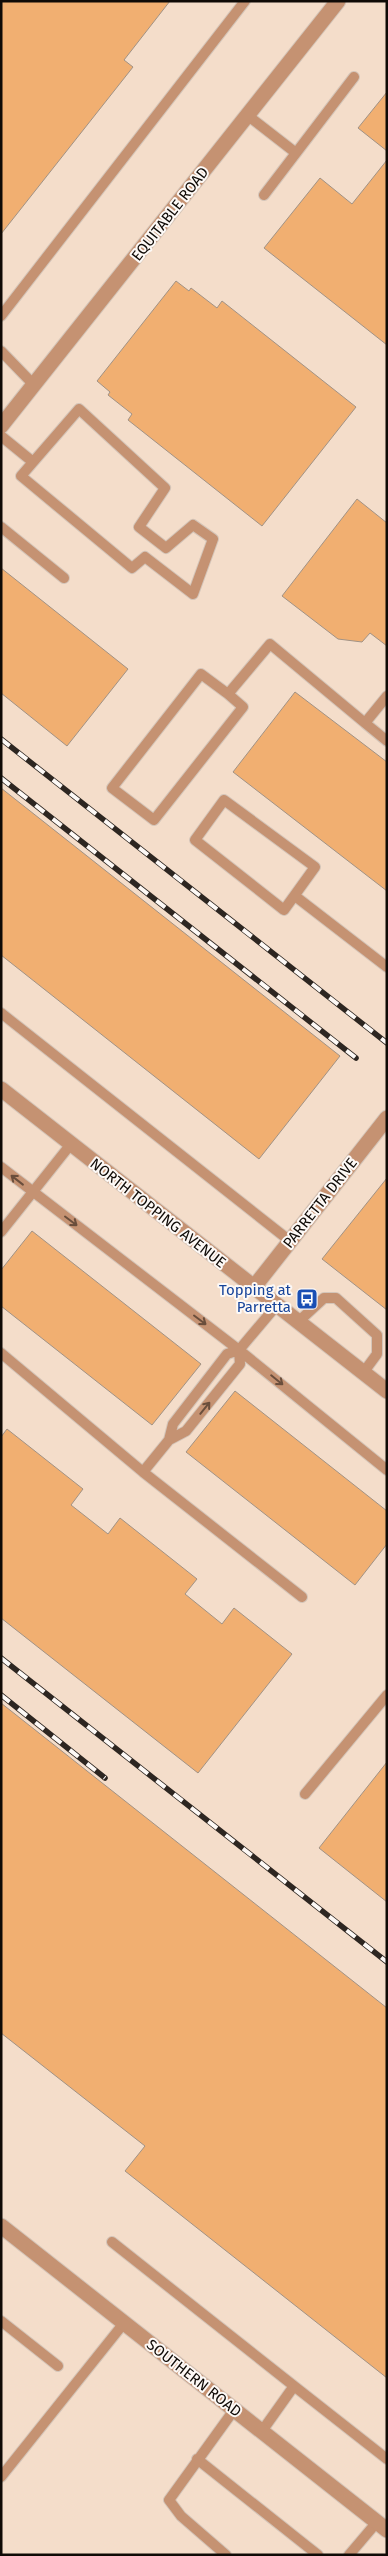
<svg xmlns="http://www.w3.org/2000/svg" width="388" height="2556" font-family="'Fira Sans',sans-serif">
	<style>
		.built { fill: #f4ddca }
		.building { fill: #f1af71; stroke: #a19285 }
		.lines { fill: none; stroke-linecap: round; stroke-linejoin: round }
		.service-casing { stroke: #d4c5b9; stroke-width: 12 }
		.minor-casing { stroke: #d4c5b9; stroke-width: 17 }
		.service { stroke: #c59272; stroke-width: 10 }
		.minor { stroke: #c59272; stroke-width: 15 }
		.rail-casing { stroke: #2d2621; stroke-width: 5.5 }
		.rail { stroke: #fdf9f6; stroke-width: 4; stroke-dasharray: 11; stroke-linecap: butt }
		.oneway { stroke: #6a4e3c }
		.labels { text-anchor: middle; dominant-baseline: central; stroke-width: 4; stroke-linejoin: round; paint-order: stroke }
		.street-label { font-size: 15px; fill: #0f0a06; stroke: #fdf9f6 }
		.transit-label { font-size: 15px; fill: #164399; stroke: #fdf9f6; text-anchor: end }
	</style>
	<rect width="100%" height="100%" fill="#fae9db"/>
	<path class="built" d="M 1,1 L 387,1 L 387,2555 L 1,2555 Z"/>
	<path class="building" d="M 1,1 L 170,1 L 124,60 L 133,67 L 1,234 Z
		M 387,92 L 387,151 L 358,128 Z
		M 387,160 L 387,345 L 264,248 L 320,178 L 352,204 Z
		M 176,281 L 189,291 L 191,288 L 217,308 L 222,301 L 356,407 L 262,526 L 128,420 L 132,414 L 108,395 L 110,392 L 97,381 Z
		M 357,499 L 387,523 L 387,646 L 370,633 L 362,642 L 338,639 L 282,596 Z
		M 1,568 L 128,669 L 67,746 L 1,693 Z
		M 295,692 L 387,762 L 387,891 L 233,772 Z
		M 1,788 L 340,1056 L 259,1159 L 1,955 Z
		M 387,1178 L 387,1310 L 322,1259 Z
		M 32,1231 L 201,1364 L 152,1425 L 1,1306 L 1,1270 Z
		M 235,1391 L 387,1511 L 387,1544 L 355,1585 L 186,1452 Z
		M 7,1429 L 83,1489 L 71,1505 L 108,1534 L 120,1518 L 197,1579 L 185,1594 L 222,1624 L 234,1608 L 292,1654 L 198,1773 L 1,1618 L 1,1437 Z
		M 1,1703 L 387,2008 L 387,2378 L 125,2171 L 145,2146 L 1,2033 Z
		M 387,1762 L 387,1902 L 319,1848 Z"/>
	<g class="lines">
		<g class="service-casing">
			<path id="service" d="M 247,115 L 296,153
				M 264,195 L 354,77
				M 1,316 L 245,1
				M 1,351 L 34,385
				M 79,409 L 165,488 L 139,527 L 166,548 L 193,525 L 213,539 L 193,594 L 145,557 L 132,568 L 21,476 Z
				M 1,436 L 33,462
				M 1,527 L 64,578
				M 228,694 L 201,674 L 112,788 L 154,820 L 243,707 L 228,694 L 270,644 L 365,723
				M 387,696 L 365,723 L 387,741
				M 224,800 L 315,867 L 284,910 L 195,840 Z
				M 295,896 L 387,967
				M 1,1013 L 290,1241
				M 1,1167 L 239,1350 L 387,1470
				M 1,1232 L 71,1144
				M 298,1322 L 324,1298 L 336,1298 L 377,1335 L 377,1354 L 363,1373
				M 1,1353 L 143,1472 L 169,1440 L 186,1431 L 240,1364 L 239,1350
				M 169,1440 L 173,1424 L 227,1354 L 239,1350 L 277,1305
				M 143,1472 L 302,1597
				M 305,1794 L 387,1695
				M 112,2242 L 294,2386
				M 1,2321 L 58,2366
				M 262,2431 L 294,2386 L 387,2459
				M 197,2459 L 318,2555
				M 1,2477 L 124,2323
				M 226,2555 L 181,2516 L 169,2500 L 234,2410
				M 349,2555 L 377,2522"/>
		</g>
		<g class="minor-casing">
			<path id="minor" d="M 1,426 L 338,1
				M 1,1089 L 387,1391
				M 254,1287 L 387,1118
				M 1,2226 L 387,2530"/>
		</g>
		<use href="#service" class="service"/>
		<use href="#minor" class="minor"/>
		<g class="rail-casing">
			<path id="rail" d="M 1,739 L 387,1043
				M 1,778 L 356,1058
				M 1,1658 L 387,1962
				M 1,1695 L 105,1778"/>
		</g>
		<use href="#rail" class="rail"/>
	</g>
	<defs><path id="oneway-shaft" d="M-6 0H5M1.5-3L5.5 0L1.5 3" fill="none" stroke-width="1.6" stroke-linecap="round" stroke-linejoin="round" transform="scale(1.25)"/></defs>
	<g class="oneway">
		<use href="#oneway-shaft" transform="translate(17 1180) rotate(-142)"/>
		<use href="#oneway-shaft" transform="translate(71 1221) rotate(37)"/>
		<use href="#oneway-shaft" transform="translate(200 1320) rotate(37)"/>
		<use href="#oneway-shaft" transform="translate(277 1380) rotate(39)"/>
		<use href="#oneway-shaft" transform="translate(205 1408) rotate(-51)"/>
	</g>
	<defs>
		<g id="bus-square" transform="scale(1.125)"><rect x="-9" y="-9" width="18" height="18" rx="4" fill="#1a4fb4" stroke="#fdf9f6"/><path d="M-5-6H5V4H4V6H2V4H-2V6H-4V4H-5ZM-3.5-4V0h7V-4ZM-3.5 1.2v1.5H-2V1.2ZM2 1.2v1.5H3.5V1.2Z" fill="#fff"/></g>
	</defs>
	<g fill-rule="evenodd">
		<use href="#bus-square" x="307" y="1299"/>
	</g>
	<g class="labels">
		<g class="street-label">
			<text transform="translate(170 214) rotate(-52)">EQUITABLE ROAD</text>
			<text transform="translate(320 1203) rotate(-52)">PARRETTA DRIVE</text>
			<text transform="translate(158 1213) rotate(38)">NORTH TOPPING AVENUE</text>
			<text transform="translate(194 2378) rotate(38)">SOUTHERN ROAD</text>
		</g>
		<g class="transit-label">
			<text x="291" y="1290">Topping at<tspan x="291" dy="17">Parretta</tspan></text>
		</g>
	</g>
	<rect width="388" height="2556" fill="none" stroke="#0f0a06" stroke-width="5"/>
</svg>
